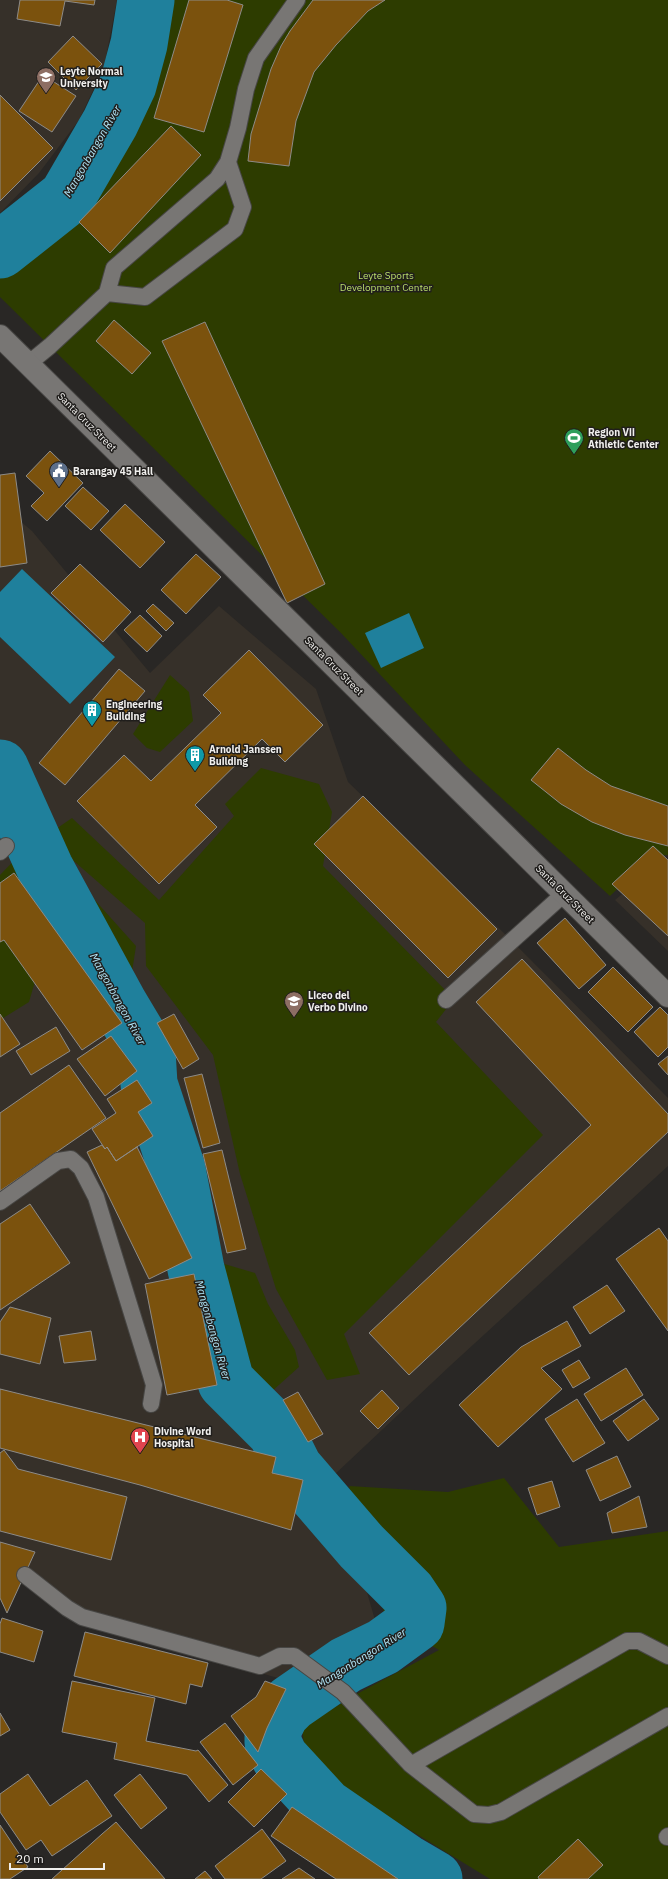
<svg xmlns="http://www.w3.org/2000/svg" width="668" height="1879" font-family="'IBM Plex Sans',sans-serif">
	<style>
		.built { fill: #363029 }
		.green { fill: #2d3c00 }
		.water { fill: #1f809c }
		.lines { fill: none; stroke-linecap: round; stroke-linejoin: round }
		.river { stroke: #1f809c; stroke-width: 57 }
		.building { fill: #7b520d; stroke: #8d8b88 }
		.service-casing { stroke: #474644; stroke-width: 18 }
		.minor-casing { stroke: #474644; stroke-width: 24 }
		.service { stroke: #787674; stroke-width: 16 }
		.minor { stroke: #787674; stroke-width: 22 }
		.labels { text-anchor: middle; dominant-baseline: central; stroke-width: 3; stroke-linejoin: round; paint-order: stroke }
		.poi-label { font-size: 10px; font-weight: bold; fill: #f0efed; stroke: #201e1c; text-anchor: start }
		.park-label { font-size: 10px; fill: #bbde6b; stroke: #201e1c }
		.street-label { font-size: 10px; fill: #f0efed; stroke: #201e1c }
		.water-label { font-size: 11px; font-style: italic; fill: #b2e7f9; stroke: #201e1c }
	</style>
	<rect width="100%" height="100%" fill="#292725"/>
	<path class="built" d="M 0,0 L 117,0 L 104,67 L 79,120 L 39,173 L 0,213 Z
		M 0,504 L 32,531 L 150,673 L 219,606 L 316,689 L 348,782 L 509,938 L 668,1098 L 668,1166 L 451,1365 L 333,1476 L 382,1644 L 288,1681 L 65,1615 L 0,1567 Z
		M 668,867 L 668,951 L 615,900 L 653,868 Z"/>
	<path class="green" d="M 147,0 L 668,0 L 668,855 L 651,857 L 610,896 L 465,765 L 341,633 L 0,297 L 0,270 L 60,212 L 122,109 L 138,50 Z
		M 170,675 L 189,692 L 193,721 L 160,752 L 147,748 L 133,734 Z
		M 261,768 L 319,784 L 332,812 L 323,866 L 454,999 L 436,1022 L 543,1135 L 344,1334 L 360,1374 L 327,1380 L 276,1289 L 240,1174 L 213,1055 L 146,966 L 145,923 L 52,842 L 56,829 L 72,818 L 159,900 L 234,816 L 225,804 Z
		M 30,844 L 67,869 L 136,946 L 128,998 L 96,980 L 53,950 L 0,900 L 0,875 Z
		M 0,922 L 41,961 L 29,1002 L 0,1020 Z
		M 187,1129 L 221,1263 L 255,1273 L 268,1304 L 295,1350 L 299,1367 L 261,1401 L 238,1408 L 220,1392 L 221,1356 L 200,1268 L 163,1172 L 173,1140 Z
		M 504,1478 L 559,1547 L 668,1531 L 668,1879 L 490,1879 L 307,1767 L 302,1728 L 353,1696 L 439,1650 L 422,1640 L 393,1645 L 349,1486 L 448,1492 Z"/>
	<path class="water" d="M 22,569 L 115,657 L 70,704 L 0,637 L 0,592 Z
		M 409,613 L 424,648 L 381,668 L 365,633 Z"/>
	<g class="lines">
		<path class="river" d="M 0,250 L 67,197 L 110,123 L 128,85 L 139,44 L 146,0
			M 0,768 L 45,868 L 119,1004 L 147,1051 L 149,1084 L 177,1169 L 196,1269 L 226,1382 L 276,1432 L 294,1468 L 361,1546 L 408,1593 L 418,1608 L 416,1623 L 383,1647 L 346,1665 L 291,1703 L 281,1713 L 273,1729 L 273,1743 L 280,1758 L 325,1807 L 405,1862 L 434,1879"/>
	</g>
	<path class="building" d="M 20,0 L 95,0 L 94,5 L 65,1 L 60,26 L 17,19 Z
		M 189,0 L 227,0 L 243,5 L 204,132 L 154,118 Z
		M 313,0 L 385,0 L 368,11 L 336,45 L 314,72 L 296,121 L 289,166 L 248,161 L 251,134 L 271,69 L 281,46 L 290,31 Z
		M 73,36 L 102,64 L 76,90 L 48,62 Z
		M 43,75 L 76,96 L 52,132 L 19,111 Z
		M 0,95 L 53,148 L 0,201 Z
		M 171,126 L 201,155 L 110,253 L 79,222 Z
		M 114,320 L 151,353 L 132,374 L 96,341 Z
		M 205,322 L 325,584 L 287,603 L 162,341 Z
		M 50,451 L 83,483 L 47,521 L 31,506 L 44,493 L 26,476 Z
		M 15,473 L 27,563 L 0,567 L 0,475 Z
		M 83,487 L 109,511 L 91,530 L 65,506 Z
		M 125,504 L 165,542 L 140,568 L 100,530 Z
		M 196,554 L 221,577 L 186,614 L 161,590 Z
		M 80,564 L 131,612 L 103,642 L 51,593 Z
		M 153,604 L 174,623 L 166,631 L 146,611 Z
		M 140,615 L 162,636 L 147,652 L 124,630 Z
		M 249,650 L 323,725 L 285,762 L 262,739 L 195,805 L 217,827 L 159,884 L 77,801 L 124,755 L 151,781 L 221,713 L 203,695 Z
		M 119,669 L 145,691 L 65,785 L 39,763 Z
		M 558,748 L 586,770 L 611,786 L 668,806 L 668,846 L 625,835 L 592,822 L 561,804 L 531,780 Z
		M 363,796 L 497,929 L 448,978 L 314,844 Z
		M 653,846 L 668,860 L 668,936 L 612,884 Z
		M 14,873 L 122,1023 L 82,1050 L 4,940 L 0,942 L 0,883 Z
		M 565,918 L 606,965 L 579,989 L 537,943 Z
		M 522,959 L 668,1114 L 668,1132 L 409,1375 L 369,1333 L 591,1125 L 476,1002 Z
		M 613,967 L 653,1007 L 628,1032 L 588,992 Z
		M 660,1007 L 668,1015 L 668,1047 L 658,1057 L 634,1032 Z
		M 0,1014 L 20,1044 L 0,1057 Z
		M 174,1014 L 199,1059 L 183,1069 L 157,1023 Z
		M 56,1027 L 70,1051 L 31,1075 L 16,1051 Z
		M 111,1036 L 137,1071 L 105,1096 L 77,1059 Z
		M 668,1056 L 668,1075 L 658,1064 Z
		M 69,1065 L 106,1118 L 0,1191 L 0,1113 Z
		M 202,1074 L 220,1143 L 203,1148 L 184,1078 Z
		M 137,1080 L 152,1103 L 138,1112 L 153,1136 L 116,1161 L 107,1147 L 105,1149 L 92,1129 L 116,1113 L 107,1099 Z
		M 102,1145 L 105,1149 L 107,1147 L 116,1161 L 137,1147 L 192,1258 L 149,1279 L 87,1152 Z
		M 222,1150 L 246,1249 L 227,1253 L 203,1154 Z
		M 30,1204 L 70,1263 L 0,1310 L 0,1224 Z
		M 659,1228 L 668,1241 L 668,1331 L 616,1259 Z
		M 194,1274 L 217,1385 L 167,1395 L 145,1284 Z
		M 607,1285 L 625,1311 L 590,1334 L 573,1307 Z
		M 10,1307 L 51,1318 L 40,1364 L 0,1354 L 0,1322 Z
		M 567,1321 L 581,1346 L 541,1368 L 562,1389 L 498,1447 L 459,1405 L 521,1347 Z
		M 91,1331 L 96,1360 L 64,1363 L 59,1336 Z
		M 579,1360 L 590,1378 L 573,1388 L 562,1370 Z
		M 626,1368 L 643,1395 L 601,1421 L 584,1394 Z
		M 0,1389 L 276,1457 L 272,1473 L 303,1480 L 291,1530 L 140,1485 L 0,1448 Z
		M 382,1390 L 399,1408 L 378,1429 L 360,1411 Z
		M 298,1392 L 323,1434 L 308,1442 L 283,1400 Z
		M 577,1399 L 605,1443 L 573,1462 L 545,1419 Z
		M 644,1399 L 659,1419 L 628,1441 L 613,1421 Z
		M 4,1450 L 18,1469 L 127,1497 L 111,1560 L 0,1531 L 0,1453 Z
		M 617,1456 L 631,1487 L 600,1501 L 586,1470 Z
		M 552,1481 L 560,1507 L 537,1515 L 528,1488 Z
		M 639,1496 L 647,1527 L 612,1533 L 607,1513 Z
		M 0,1542 L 35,1552 L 7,1613 L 0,1598 Z
		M 2,1618 L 43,1631 L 34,1662 L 0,1652 L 0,1624 Z
		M 85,1632 L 208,1663 L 202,1687 L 190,1684 L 186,1704 L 74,1676 Z
		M 72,1681 L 155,1698 L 146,1741 L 196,1751 L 198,1750 L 228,1785 L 209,1802 L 187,1775 L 114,1759 L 117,1743 L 62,1732 Z
		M 265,1681 L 286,1689 L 267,1728 L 258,1752 L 231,1716 L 256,1697 Z
		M 0,1713 L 10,1730 L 0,1736 Z
		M 225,1723 L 258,1765 L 233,1785 L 200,1742 Z
		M 261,1769 L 287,1794 L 254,1827 L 228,1802 Z
		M 28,1774 L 50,1806 L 87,1780 L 112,1816 L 52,1856 L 41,1840 L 26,1850 L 0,1812 L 0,1794 Z
		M 140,1774 L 167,1808 L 141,1829 L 114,1795 Z
		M 292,1807 L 398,1879 L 336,1879 L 271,1836 Z
		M 116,1822 L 165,1879 L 52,1879 L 102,1834 Z
		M 0,1825 L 28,1867 L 10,1879 L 0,1879 Z
		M 262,1829 L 286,1861 L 261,1879 L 225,1879 L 215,1866 Z
		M 578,1839 L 603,1865 L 588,1879 L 539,1879 L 538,1877 Z
		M 299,1868 L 315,1879 L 282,1879 Z
		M 205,1871 L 212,1879 L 195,1879 Z"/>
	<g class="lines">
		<g class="service-casing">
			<path id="service" d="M 107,293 L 145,297 L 235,229 L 243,207 L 228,162
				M 28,364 L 50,346 L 107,293 L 114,268 L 217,179 L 228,162 L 238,128 L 246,89 L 256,58 L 297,0
				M 0,852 L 6,846
				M 446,1000 L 565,893
				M 0,1202 L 58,1161 L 71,1159 L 81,1168 L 96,1197 L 154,1385 L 151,1404
				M 25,1575 L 67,1608 L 82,1617 L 260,1666 L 280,1656 L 294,1656 L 343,1692 L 411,1765
				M 668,1656 L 639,1641 L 627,1641 L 411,1765 L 474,1814 L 489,1815 L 501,1812 L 668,1716
				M 667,1837 L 668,1836"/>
		</g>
		<g class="minor-casing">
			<path id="minor" d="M 0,336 L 668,996"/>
		</g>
		<use href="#service" class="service"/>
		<use href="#minor" class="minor"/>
	</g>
	<defs>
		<g id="university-pin" transform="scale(1)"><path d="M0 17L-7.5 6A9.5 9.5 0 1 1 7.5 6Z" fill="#8d6e63" stroke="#201e1c"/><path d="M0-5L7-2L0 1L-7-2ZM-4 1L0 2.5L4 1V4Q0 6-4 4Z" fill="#fff"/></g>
		<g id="stadium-pin" transform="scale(1)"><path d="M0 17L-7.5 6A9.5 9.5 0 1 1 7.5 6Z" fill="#2e9e5b" stroke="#201e1c"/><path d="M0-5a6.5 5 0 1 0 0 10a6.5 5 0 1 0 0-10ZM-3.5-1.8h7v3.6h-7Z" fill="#fff"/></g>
		<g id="civic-pin" transform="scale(1)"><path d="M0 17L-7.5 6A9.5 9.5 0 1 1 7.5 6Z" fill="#5c6f8a" stroke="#201e1c"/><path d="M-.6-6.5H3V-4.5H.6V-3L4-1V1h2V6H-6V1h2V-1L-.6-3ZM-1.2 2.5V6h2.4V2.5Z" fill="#fff"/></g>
		<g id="building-pin" transform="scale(1)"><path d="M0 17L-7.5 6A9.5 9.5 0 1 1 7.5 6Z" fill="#0f9aa8" stroke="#201e1c"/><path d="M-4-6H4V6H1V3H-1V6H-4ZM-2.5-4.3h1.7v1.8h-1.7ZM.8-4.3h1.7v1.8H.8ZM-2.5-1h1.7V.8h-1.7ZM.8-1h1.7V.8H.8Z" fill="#fff"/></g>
		<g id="hospital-pin" transform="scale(1)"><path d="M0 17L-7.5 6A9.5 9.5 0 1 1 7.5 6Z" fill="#e0444e" stroke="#201e1c"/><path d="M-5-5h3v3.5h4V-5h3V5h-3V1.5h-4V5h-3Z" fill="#fff"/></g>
	</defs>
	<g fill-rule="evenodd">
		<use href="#university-pin" x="46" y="77"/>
		<use href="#stadium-pin" x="574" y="438"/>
		<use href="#civic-pin" x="59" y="471"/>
		<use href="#building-pin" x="92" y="710"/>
		<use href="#building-pin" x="195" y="755"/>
		<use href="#university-pin" x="294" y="1001"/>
		<use href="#hospital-pin" x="140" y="1437"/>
	</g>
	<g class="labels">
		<g class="poi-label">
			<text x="60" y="71">Leyte Normal<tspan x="60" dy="12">University</tspan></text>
			<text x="588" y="432">Region Vii<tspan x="588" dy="12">Athletic Center</tspan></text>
			<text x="73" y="471">Barangay 45 Hall</text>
			<text x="106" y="704">Engineering<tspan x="106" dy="12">Building</tspan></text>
			<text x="209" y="749">Arnold Janssen<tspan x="209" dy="12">Building</tspan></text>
			<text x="308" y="995">Liceo del<tspan x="308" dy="12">Verbo Divino</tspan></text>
			<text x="154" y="1431">Divine Word<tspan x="154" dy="12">Hospital</tspan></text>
		</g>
		<g class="park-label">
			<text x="386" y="275">Leyte Sports<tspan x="386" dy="12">Development Center</tspan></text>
		</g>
		<g class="street-label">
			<text transform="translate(87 422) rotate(45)">Santa Cruz Street</text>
			<text transform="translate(334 666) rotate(45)">Santa Cruz Street</text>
			<text transform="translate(565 894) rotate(45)">Santa Cruz Street</text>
		</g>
		<g class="water-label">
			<text transform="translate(92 151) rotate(-60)">Mangonbangon River</text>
			<text transform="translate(118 999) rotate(61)">Mangonbangon River</text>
			<text transform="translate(213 1330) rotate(74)">Mangonbangon River</text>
			<text transform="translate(361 1658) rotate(-32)">Mangonbangon River</text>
		</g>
	</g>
	<path d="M10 1863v6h94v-6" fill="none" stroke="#f0efed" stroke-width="2"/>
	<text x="16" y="1863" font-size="12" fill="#f0efed" stroke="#201e1c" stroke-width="3" paint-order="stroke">20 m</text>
</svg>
